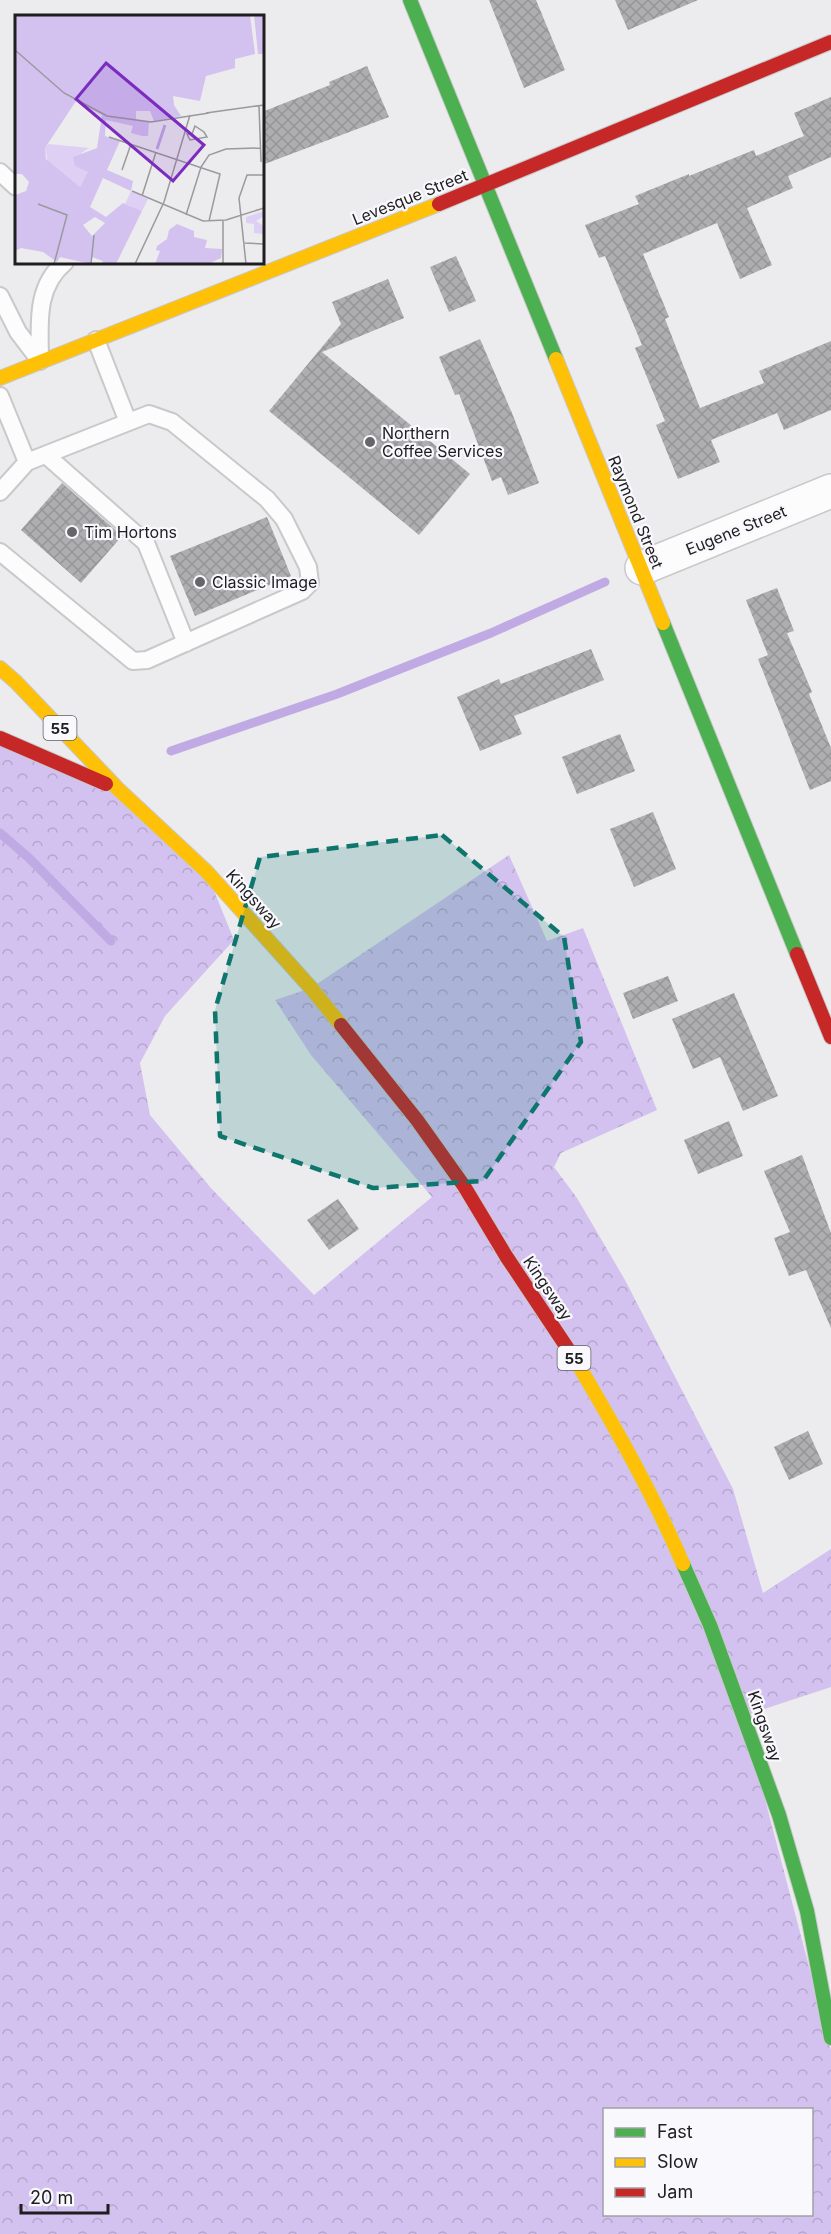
<svg xmlns="http://www.w3.org/2000/svg" width="831" height="2234" font-family="Inter,sans-serif">
	<style>
		.forest { fill: url(#forest-crowns); fill-rule: evenodd }
		.lines { fill: none; stroke-linecap: round; stroke-linejoin: round }
		.stream { stroke: #c0aae3; stroke-width: 9 }
		.building { fill: url(#building-cross-hatch) }
		.lane-casing { stroke: #c9c8ca; stroke-width: 20 }
		.street-casing { stroke: #c9c8ca; stroke-width: 36 }
		.fast-casing { stroke: #c9c8ca; stroke-width: 16 }
		.slow-casing { stroke: #c9c8ca; stroke-width: 16 }
		.jam-casing { stroke: #c9c8ca; stroke-width: 16 }
		.lane { stroke: #fcfcfc; stroke-width: 16 }
		.street { stroke: #fcfcfc; stroke-width: 33 }
		.fast { stroke: #4caf50; stroke-width: 14 }
		.slow { stroke: #ffc107; stroke-width: 14 }
		.jam { stroke: #c62828; stroke-width: 14 }
		.marked { fill: #0f766e; fill-opacity: 0.2; stroke: #0f766e; stroke-width: 4.5; stroke-dasharray: 12 8; stroke-linejoin: round }
		.poi-dot { fill: #666567; stroke: #f9f8fc; stroke-width: 2 }
		.labels { text-anchor: middle; dominant-baseline: central; stroke-width: 4.5; stroke-linejoin: round; paint-order: stroke }
		.shield { fill: #f9f8fc; stroke: #605f61; stroke-width: 1.5 }
		.shield-label { font-size: 15px; font-weight: bold; fill: #1e1d1f }
		.street-label { font-size: 16px; fill: #1e1d1f; stroke: #f9f8fc }
		.poi-label { font-size: 16px; fill: #1e1d1f; stroke: #f9f8fc; text-anchor: start }
		.inset-river { fill: none; stroke: #c0aae3; stroke-width: 3 }
		.inset-road { fill: none; stroke: #9a999b; stroke-width: 1.5 }
		.view { fill: #7b2cbf; fill-opacity: 0.15; stroke: #7b2cbf; stroke-width: 3 }
		.inset-edge { fill: none; stroke: #1e1d1f; stroke-width: 3 }
	</style>
	<defs>
		<pattern id="forest-crowns" width="20" height="18" patternUnits="userSpaceOnUse" patternTransform="scale(1.5)"><rect width="20" height="18" fill="#d3c2f0"/><path d="M2 6a3 3 0 1 1 6 0M12 15a3 3 0 1 1 6 0" fill="none" stroke="#b5a6cd"/></pattern>
		<pattern id="building-cross-hatch" width="8" height="8" patternUnits="userSpaceOnUse" patternTransform="scale(1.5)"><rect width="8" height="8" fill="#aeadb0"/><path d="M0 0l8 8M0 8l8-8" fill="none" stroke="#959497"/></pattern>
	</defs>
	<rect width="100%" height="100%" fill="#ecebee"/>
	<path class="forest" d="M 0,738 L 118,789 L 206,871 L 234,940 L 165,1016 L 140,1063 L 150,1115 L 210,1187 L 314,1295 L 432,1197 L 311,1055 L 275,1000 L 311,988 L 509,855 L 547,941 L 583,928 L 657,1110 L 561,1153 L 554,1167 L 577,1198 L 625,1280 L 733,1489 L 763,1593 L 831,1549 L 831,1687 L 743,1716 L 831,2050 L 831,2234 L 0,2234 ZM 604,2110 L 812,2110 L 812,2214 L 604,2214 Z"/>
	<g class="lines">
		<path class="stream" d="M 171,751 L 337,694 L 491,633 L 605,582
			M 0,833 L 29,858 L 111,941"/>
	</g>
	<path class="building" d="M 489,0 L 536,0 L 565,70 L 524,88 Z
		M 615,0 L 698,0 L 628,30 Z
		M 367,66 L 389,117 L 262,165 L 262,112 L 330,85 L 329,82 Z
		M 831,97 L 831,157 L 788,176 L 793,188 L 747,208 L 772,265 L 740,279 L 717,223 L 643,254 L 669,317 L 665,319 L 700,408 L 764,383 L 759,371 L 831,341 L 831,410 L 784,430 L 777,413 L 711,440 L 720,462 L 678,479 L 656,425 L 665,421 L 635,348 L 642,345 L 605,256 L 599,258 L 585,225 L 639,204 L 635,196 L 689,174 L 689,176 L 754,150 L 756,156 L 804,136 L 794,113 Z
		M 456,256 L 476,301 L 449,312 L 430,267 Z
		M 388,279 L 404,318 L 322,352 L 470,474 L 419,535 L 269,411 L 341,324 L 332,302 Z
		M 480,339 L 512,413 L 539,483 L 508,495 L 501,477 L 492,481 L 459,394 L 455,395 L 439,357 Z
		M 62,483 L 122,536 L 81,583 L 21,530 Z
		M 267,517 L 291,576 L 195,616 L 170,556 Z
		M 777,588 L 794,631 L 787,633 L 812,692 L 809,694 L 831,748 L 831,781 L 810,790 L 758,659 L 768,655 L 746,600 Z
		M 591,649 L 604,680 L 514,716 L 522,734 L 480,751 L 457,697 L 499,679 L 501,684 Z
		M 620,734 L 635,771 L 577,794 L 562,757 Z
		M 653,812 L 676,869 L 634,887 L 610,829 Z
		M 668,976 L 678,1001 L 633,1019 L 623,993 Z
		M 734,993 L 778,1096 L 743,1111 L 720,1057 L 693,1069 L 672,1019 Z
		M 729,1121 L 743,1156 L 698,1174 L 684,1140 Z
		M 802,1155 L 831,1233 L 831,1328 L 806,1270 L 789,1276 L 774,1238 L 790,1232 L 764,1171 Z
		M 338,1199 L 359,1229 L 329,1250 L 307,1220 Z
		M 808,1431 L 823,1464 L 789,1480 L 774,1447 Z"/>
	<g class="lines">
		<g class="lane-casing">
			<path id="lane" d="M 0,172 L 16,187
				M 0,296 L 18,332 L 40,361
				M 96,340 L 128,422
				M 40,361 C 40,326 34,288 65,262
				M 0,396 L 27,462
				M 46,455 L 146,543 L 186,643
				M 0,492 L 27,462 L 149,414 L 172,422 L 267,499 L 284,519 L 308,567 L 310,583 L 302,591 L 147,660 L 133,661 L 0,552"/>
		</g>
		<g class="street-casing">
			<path id="street" d="M 642,568 L 831,491"/>
		</g>
		<g class="fast-casing">
			<path id="fast" d="M 410,0 L 556,359
				M 663,623 L 797,954
				M 683,1564 L 710,1625 L 779,1815 L 807,1911 L 831,2038"/>
		</g>
		<g class="slow-casing">
			<path id="slow" d="M 556,359 L 663,623
				M 0,378 L 439,204
				M 0,668 L 16,682 L 118,789 L 206,871 L 311,988 L 341,1025
				M 576,1361 C 615,1427 653,1494 683,1564"/>
		</g>
		<g class="jam-casing">
			<path id="jam" d="M 439,204 L 831,42
				M 0,738 L 106,784
				M 797,954 L 831,1037
				M 341,1025 L 417,1120 L 464,1186 L 506,1256 L 576,1361"/>
		</g>
		<use href="#lane" class="lane"/>
		<use href="#street" class="street"/>
		<use href="#fast" class="fast"/>
		<use href="#slow" class="slow"/>
		<use href="#jam" class="jam"/>
	</g>
	<path class="marked" d="M 442,835 L 564,937 L 581,1042 L 483,1181 L 373,1188 L 220,1136 L 215,1010 L 260,857 Z"/>
	<g class="poi-dot">
		<circle cx="370" cy="442" r="6"/>
		<circle cx="72" cy="532" r="6"/>
		<circle cx="200" cy="582" r="6"/>
	</g>
	<g class="labels">
		<g class="shield">
			<rect x="43.5" y="716" width="33" height="24" rx="4.5"/>
			<rect x="557.5" y="1346" width="33" height="24" rx="4.5"/>
		</g>
		<g class="shield-label">
			<text x="60" y="728">55</text>
			<text x="574" y="1358">55</text>
		</g>
		<g class="street-label">
			<text transform="translate(410 197) rotate(-22)">Levesque Street</text>
			<text transform="translate(636 512) rotate(68)">Raymond Street</text>
			<text transform="translate(736 530) rotate(-22)">Eugene Street</text>
			<text transform="translate(254 899) rotate(48)">Kingsway</text>
			<text transform="translate(548 1288) rotate(56)">Kingsway</text>
			<text transform="translate(765 1726) rotate(71)">Kingsway</text>
		</g>
		<g class="poi-label">
			<text x="382" y="433">Northern<tspan x="382" dy="18">Coffee Services</tspan></text>
			<text x="84" y="532">Tim Hortons</text>
			<text x="212" y="582">Classic Image</text>
		</g>
	</g>
	<g transform="translate(15 15)">
		<rect width="249" height="249" fill="#ecebee"/>
		<path d="M 34,129 L 74,133 L 66,138 L 74,157 L 65,172 L 33,148 L 30,132 Z" fill="#ded0f5"/>
		<path d="M 0,0 L 235,0 L 240,39 L 220,44 L 220,53 L 191,61 L 185,86 L 158,81 L 159,90 L 166,101 L 139,106 L 135,96 L 121,96 L 121,105 L 134,107 L 133,121 L 127,121 L 116,118 L 118,111 L 91,105 L 90,121 L 105,126 L 92,155 L 118,166 L 116,176 L 88,163 L 75,192 L 91,202 L 108,188 L 127,196 L 101,249 L 87,249 L 88,246 L 77,242 L 76,249 L 45,242 L 42,247 L 28,237 L 6,233 L 0,236 L 0,180 L 11,176 L 14,167 L 7,159 L 0,159 ZM 61,86 L 87,100 L 82,133 L 58,142 L 60,151 L 73,157 L 65,172 L 31,144 L 30,133 ZM 80,202 L 90,208 L 77,221 L 68,210 ZM 239,0 L 249,0 L 249,39 L 243,39 ZM 162,209 L 179,216 L 179,222 L 192,225 L 190,233 L 207,234 L 206,243 L 193,249 L 140,249 L 145,236 L 141,235 L 142,231 L 152,224 L 154,215 Z" fill="#d3c2f0" fill-rule="evenodd"/>
		<path d="M 116,176 L 133,184 L 127,196 L 110,189 ZM 249,196 L 249,201 L 241,206 L 249,211 L 249,219 L 239,218 L 239,209 L 231,208 L 231,202 Z" fill="#ded0f5"/>
		<path class="inset-river" d="M 142,134 L 150,110"/>
		<path class="inset-road" d="M 0,35 L 49,78 L 92,101 L 136,107 L 194,98M 244,91 L 246,147M 191,98 L 249,90M 180,111 L 189,117 L 192,122 L 175,125 L 172,119 L 177,119 ZM 94,122 L 205,159 L 194,206M 107,155 L 116,129M 117,176 L 188,206 L 211,205 L 249,193M 127,181 L 141,137M 23,189 L 52,200 L 39,249M 171,200 L 186,152 L 194,140 L 211,134 L 245,133M 228,228 L 249,229M 76,249 L 79,220M 120,249 L 149,187 L 175,100M 208,249 L 208,205M 231,249 L 224,183 L 232,160 L 249,160"/>
		<path class="view" d="M 91,48 L 189,130 L 158,166 L 61,84 Z"/>
		<rect width="249" height="249" class="inset-edge"/>
	</g>
	<rect x="603" y="2108" width="210" height="108" fill="#f9f8fc" stroke="#a1a0a4" stroke-width="1.5"/>
	<rect x="615" y="2128" width="30" height="9" fill="#4caf50" stroke="#a1a0a4" stroke-width="1.5"/>
	<text x="657" y="2138" font-size="18" fill="#1e1d1f">Fast</text>
	<rect x="615" y="2158" width="30" height="9" fill="#ffc107" stroke="#a1a0a4" stroke-width="1.5"/>
	<text x="657" y="2168" font-size="18" fill="#1e1d1f">Slow</text>
	<rect x="615" y="2188" width="30" height="9" fill="#c62828" stroke="#a1a0a4" stroke-width="1.5"/>
	<text x="657" y="2198" font-size="18" fill="#1e1d1f">Jam</text>
	<path d="M21 2204v9h87v-9" fill="none" stroke="#1e1d1f" stroke-width="3"/>
	<text x="30" y="2204" font-size="18" fill="#1e1d1f" stroke="#f9f8fc" stroke-width="4.5" paint-order="stroke">20 m</text>
</svg>
